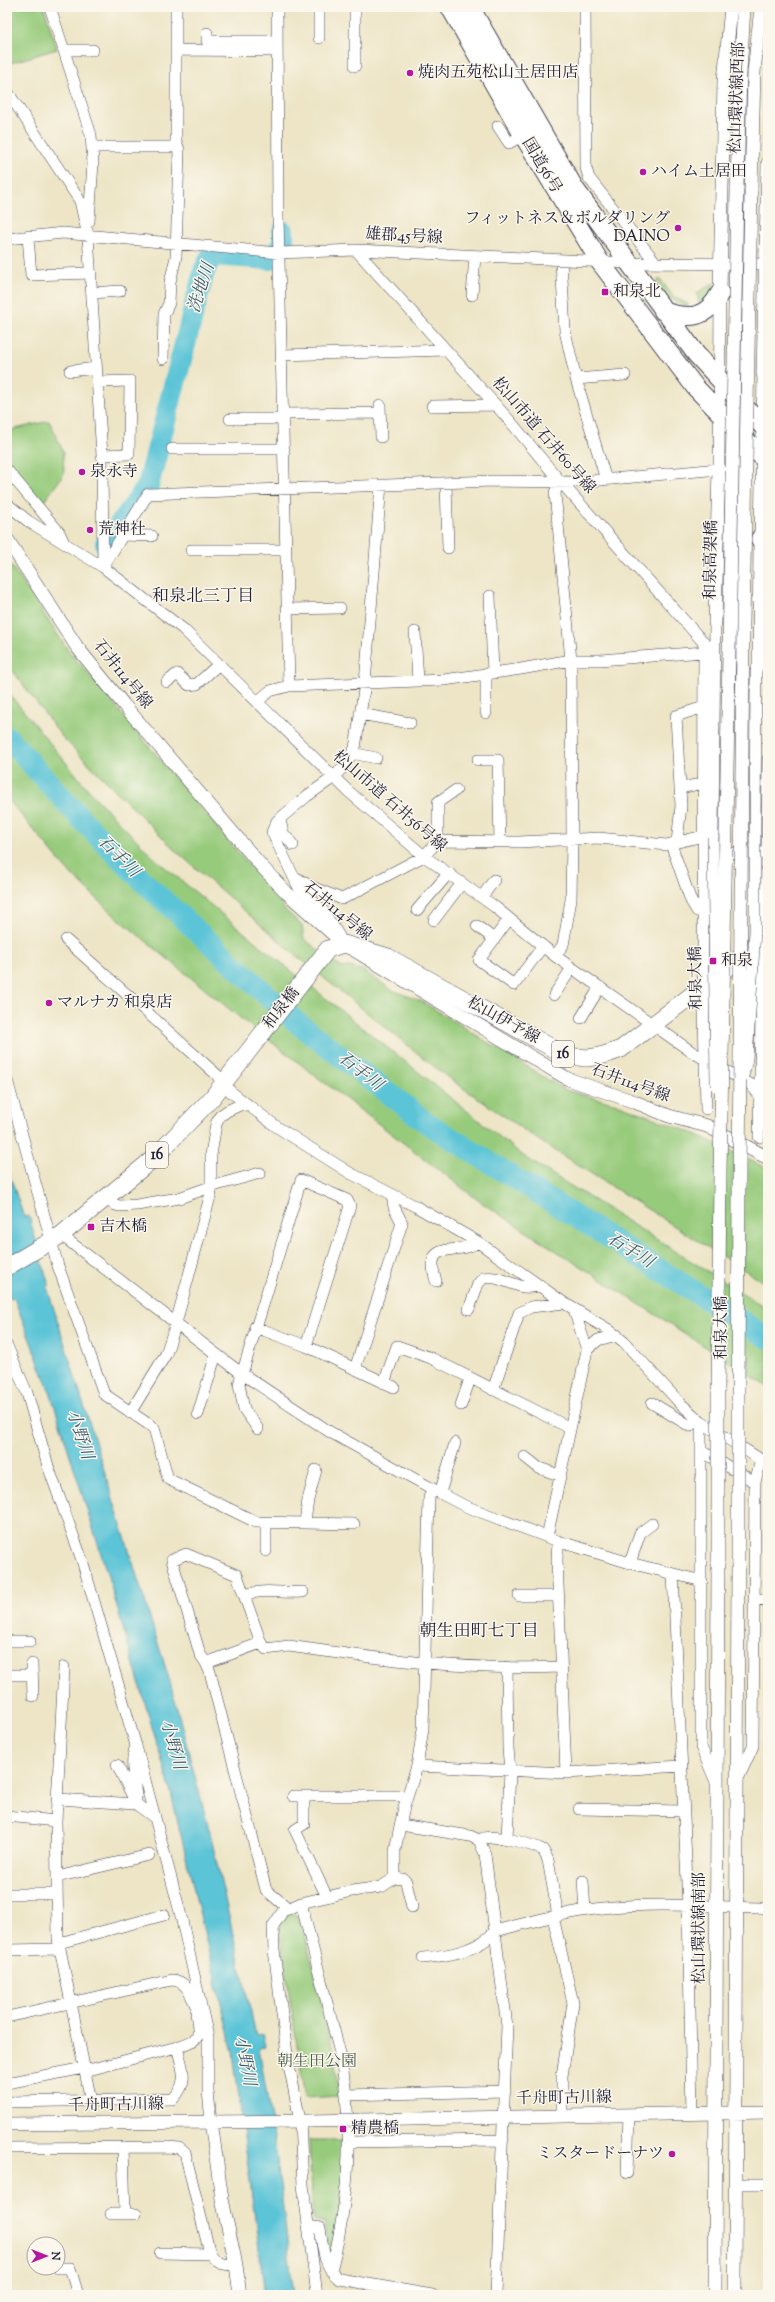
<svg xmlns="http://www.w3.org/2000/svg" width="775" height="2302" font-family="'Sorts Mill Goudy','Noto Serif JP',serif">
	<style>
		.green { fill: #97cb7c; stroke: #5c765c }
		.water { fill: #5bc4d7; stroke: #3e7389 }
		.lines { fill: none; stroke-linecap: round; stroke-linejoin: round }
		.river { stroke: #5bc4d7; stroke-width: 22 }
		.minor-casing { stroke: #403f50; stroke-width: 12 }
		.tertiary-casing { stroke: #403f50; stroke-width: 14 }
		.primary-casing { stroke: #403f50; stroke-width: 18 }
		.trunk-casing { stroke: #403f50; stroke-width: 20 }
		.minor { stroke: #fff; stroke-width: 11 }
		.tertiary { stroke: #fff; stroke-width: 13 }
		.primary { stroke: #fff; stroke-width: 17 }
		.trunk { stroke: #fff; stroke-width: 18 }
		.minor-bridge-casing { stroke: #403f50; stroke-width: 12; stroke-linecap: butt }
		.tertiary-bridge-casing { stroke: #403f50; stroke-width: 14; stroke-linecap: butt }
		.minor-bridge { stroke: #fff; stroke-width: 11 }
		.tertiary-bridge { stroke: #fff; stroke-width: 13 }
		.poi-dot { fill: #b5179e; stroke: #fbf7ec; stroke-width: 1.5 }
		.labels { text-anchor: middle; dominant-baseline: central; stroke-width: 3; stroke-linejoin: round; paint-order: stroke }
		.shield { fill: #fbf7ec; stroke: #636270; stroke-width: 1 }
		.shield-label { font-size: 15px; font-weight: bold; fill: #22223b }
		.poi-label { font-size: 16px; fill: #22223b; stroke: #fbf7ec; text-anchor: start }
		.street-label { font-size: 16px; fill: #22223b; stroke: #fbf7ec }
		.park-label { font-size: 16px; fill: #4b5d52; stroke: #fbf7ec }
		.water-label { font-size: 17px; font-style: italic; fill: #365b72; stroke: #fbf7ec }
		.neighbourhood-label { font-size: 17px; fill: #22223b; stroke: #fbf7ec }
	</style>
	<rect width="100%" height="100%" fill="#fbf7ec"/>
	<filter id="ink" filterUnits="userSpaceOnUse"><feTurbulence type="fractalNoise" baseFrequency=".025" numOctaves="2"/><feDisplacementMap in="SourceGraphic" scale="8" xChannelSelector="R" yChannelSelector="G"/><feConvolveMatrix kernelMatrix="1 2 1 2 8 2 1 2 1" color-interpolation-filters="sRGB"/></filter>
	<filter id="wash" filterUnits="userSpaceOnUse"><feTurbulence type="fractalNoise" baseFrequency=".012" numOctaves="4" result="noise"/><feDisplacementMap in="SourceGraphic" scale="16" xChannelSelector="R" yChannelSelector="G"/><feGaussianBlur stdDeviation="0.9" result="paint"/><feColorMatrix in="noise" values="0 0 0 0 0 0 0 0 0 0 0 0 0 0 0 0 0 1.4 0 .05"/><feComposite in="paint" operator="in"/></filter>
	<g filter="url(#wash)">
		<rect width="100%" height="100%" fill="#ede5c6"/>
		<path class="green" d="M 7,7 L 44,7 L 57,49 L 7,64 Z
			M 660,279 L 673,296 L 688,304 L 688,306 C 672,304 665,293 657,281 Z
			M 714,283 L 707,299 L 699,305 L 697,293 Z
			M 49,421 L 63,451 L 64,474 L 40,507 L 7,463 L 7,431 Z
			M 7,559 L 68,650 L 252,869 L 283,902 L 283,908 L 302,926 L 304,939 L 342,968 L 349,967 L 362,970 L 392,990 L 421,1001 L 565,1090 L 617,1104 L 698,1135 L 768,1169 L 768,1285 L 546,1145 L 447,1077 L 293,953 L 176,851 L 62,737 L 7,663 Z
			M 7,691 L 92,794 L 154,858 L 264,949 L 526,1158 L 768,1309 L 768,1387 L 482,1203 L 244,1021 L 114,915 L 67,870 L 7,798 Z
			M 293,1914 L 301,1918 L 335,2058 L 340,2096 L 305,2098 L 279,1928 L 285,1917 Z
			M 309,2140 L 343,2140 L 345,2146 L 342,2205 L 330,2256 L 325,2223 L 313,2220 Z"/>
		<path class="water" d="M 7,1167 L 24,1217 L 29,1216 L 49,1286 L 47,1287 L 170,1682 L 210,1833 L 256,2035 L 262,2034 L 265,2046 L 259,2048 L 275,2144 L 294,2295 L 265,2295 L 233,2053 L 169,1785 L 107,1573 L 51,1395 L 14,1298 L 10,1299 L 7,1289 Z"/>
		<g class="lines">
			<path class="river" d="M 106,544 L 148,486 L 204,271 L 212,255 L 271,259 L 283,244 L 283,232
				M 7,737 L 85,823 L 149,887 L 295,1021 L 427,1123 L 768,1338"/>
		</g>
	</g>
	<g filter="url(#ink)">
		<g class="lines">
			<g class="minor-casing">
				<path id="minor" d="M 50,7 L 91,135 L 93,163 L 89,221
					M 277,7 L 278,217 L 289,686
					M 319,7 L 319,38
					M 585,7 L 586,168 L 589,178 L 656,263
					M 207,33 L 207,41 L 277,41
					M 64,50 L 93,50
					M 176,50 L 277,51
					M 355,66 L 355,7
					M 7,91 L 80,201 L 88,236 L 102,455 L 103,566
					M 498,126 L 509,143 L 527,133
					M 93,147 L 178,147
					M 28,236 L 31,275 L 91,273
					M 7,239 L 63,233 L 279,253 L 356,250 L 629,263 L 768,264
					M 356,250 L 510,421 L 559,480 L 704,643 L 703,962 L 706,1109
					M 561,261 L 565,331 L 576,379 L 606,480
					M 92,293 L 120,291
					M 472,295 L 475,256
					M 282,355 L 446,350
					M 163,359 L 164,314 L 169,303 L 170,282 L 176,257 L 179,150 L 176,141 L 176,7
					M 70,371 L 96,368
					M 576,379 L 625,375
					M 97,382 L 130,381 L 129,454 L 102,455
					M 380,405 L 381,437
					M 432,406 L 496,405
					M 284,414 L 380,413
					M 230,419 L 284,419
					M 172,449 L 284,449
					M 7,470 L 59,532 L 64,543
					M 446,483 L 448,548
					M 7,504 L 28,521 L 103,567 L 183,629 L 348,791 L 424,856 L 495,907 L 555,956 L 692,1052 L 750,1084 L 760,1096 L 768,1101
					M 123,535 L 152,536
					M 760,536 L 763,374
					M 191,550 L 286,550
					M 103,567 L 148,494 L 492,481 L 580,482 L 719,469 L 720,295
					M 490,596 L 493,673
					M 288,609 L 340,608
					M 415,632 L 418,681
					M 486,674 L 486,713
					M 167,682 L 177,674 L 189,685 L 197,684 L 219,664
					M 258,701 L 270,691 L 289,686 L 444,680 L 521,669 L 571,660 L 600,660 L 704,652
					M 360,714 L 410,723
					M 352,753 L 376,758
					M 478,760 L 498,760 L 500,842
					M 681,788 L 704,783
					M 280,820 L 283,833 L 293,845
					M 713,837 L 715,623
					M 755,839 L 756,671 L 759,662 L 768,665
					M 438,841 L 438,802 L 456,790
					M 677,842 L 681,806 L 676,716 L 704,707
					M 671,844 L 691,901 L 697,911 L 703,910
					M 703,853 L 764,853
					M 293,876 L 312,887 L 342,899 L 424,856 L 438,841 L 519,842 L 599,838 L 666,845 L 703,836
					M 482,897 L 494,880
					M 417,910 L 449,873
					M 509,919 L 479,960 L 514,985 L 543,946
					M 434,920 L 462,883
					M 477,926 L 494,939
					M 339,936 L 323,911 L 299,888 L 272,832 L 277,821 L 307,796 L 334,777 L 345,765 L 355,748 L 365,683 L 381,485
					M 66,940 L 216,1074 L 231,1092 L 277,1127 L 350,1173 L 415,1206 L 478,1242 L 564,1303 L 609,1330 L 624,1342 L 680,1403 L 701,1422 L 768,1464
					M 555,956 L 563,945 L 571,900 L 572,838 L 571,660 L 555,493 L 559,480
					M 554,995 L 572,968
					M 581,1018 L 600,987
					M 7,1080 L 58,1266 L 104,1394 L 154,1428 L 168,1479 L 256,1522 L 354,1524
					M 759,1137 L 762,952 L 766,938 L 768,759
					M 106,1198 L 113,1204 L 119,1206 L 137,1205 L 179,1198 L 213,1186 L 260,1173
					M 61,1235 L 241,1373 L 330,1432 L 440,1493 L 465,1506 L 558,1541 L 630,1563 L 702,1581
					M 436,1281 C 422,1237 458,1257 478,1242
					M 469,1309 L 478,1284 L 483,1278 C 503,1274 521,1294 540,1285
					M 255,1327 L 306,1346 L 394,1387
					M 7,1346 L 27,1393 L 48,1466 L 82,1560 L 136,1746 L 180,1912 L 208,2037 L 208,2091 L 211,2122
					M 587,1350 L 598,1340 L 617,1335
					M 355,1369 L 402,1223 L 394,1207 L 392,1195
					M 384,1383 L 397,1346 L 431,1358 L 570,1428
					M 493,1390 L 519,1313 L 531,1307 L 564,1303
					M 652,1403 L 690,1426 L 697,1418
					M 461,1405 L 470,1379
					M 130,1413 L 166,1354 L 176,1323 L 211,1193 L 211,1155 L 216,1124 L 220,1116 L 227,1111 L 244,1103
					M 198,1414 L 216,1354
					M 701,1422 L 701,1747 L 716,1782
					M 258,1429 L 244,1409 L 239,1384 L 301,1180 L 347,1200 L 350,1206 L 306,1346
					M 701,1451 L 755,1482
					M 525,1457 L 539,1468 L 559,1475
					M 440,1493 L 455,1443
					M 305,1522 L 308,1500 L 316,1470
					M 266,1523 L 266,1551
					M 547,1537 L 587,1350 L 574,1310
					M 558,1541 L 557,1560 L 566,1773
					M 630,1563 L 640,1533 L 652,1524
					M 673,1574 L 688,1905 L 692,2114
					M 244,1595 C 268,1588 280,1594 303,1592
					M 519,1596 L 558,1596
					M 755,1598 L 768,1601
					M 7,1641 L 30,1641
					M 261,1643 L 266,1649 L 289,1646 C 378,1659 470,1671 561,1667
					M 206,1663 L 261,1643 L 237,1575 L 186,1554 L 172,1560 L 200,1654 L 206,1663 L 210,1672 L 266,1890 L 289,1909
					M 32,1664 L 33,1696
					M 64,1667 L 56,1821 L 58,1939 L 91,2101
					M 507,1667 L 508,1748 L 510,1771 L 507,1839
					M 7,1675 L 32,1675
					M 117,1765 L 133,1797
					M 417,1766 L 566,1773 L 681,1766
					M 738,1779 L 753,1746 L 755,1482 L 761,1460
					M 293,1796 L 407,1796
					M 304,1796 L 304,1824 L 295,1830 L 327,1897
					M 57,1799 L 136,1804 L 155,1818
					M 136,1804 C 137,1783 128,1766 136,1746
					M 579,1809 L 683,1811
					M 7,1816 L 56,1821
					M 401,1825 L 470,1836 L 479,1840 L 485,1854 L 507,2026 L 496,2295
					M 479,1840 C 492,1832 530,1844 543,1850 L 548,1860 L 558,1916
					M 57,1877 L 149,1855
					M 395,1878 L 403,1879 L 406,1882 L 412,1907
					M 583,1881 L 585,1910
					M 7,1894 L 57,1894
					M 301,1903 L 341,2057 L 346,2095 L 505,2091
					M 553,1917 L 573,2003 L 562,2076 L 562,2116
					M 59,1943 L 164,1915
					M 7,1950 L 60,1949
					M 423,1958 C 447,1956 479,1951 495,1931 C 530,1922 566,1912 603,1908 C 658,1902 713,1907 768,1908
					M 7,2017 L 172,1980 C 187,1981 190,1994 196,2006
					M 85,2071 L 177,2047
					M 7,2083 L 84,2068
					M 7,2102 L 173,2099 C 190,2081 182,2068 177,2047 C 203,2038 199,2039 196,2012
					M 349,2142 L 503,2140
					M 123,2147 L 125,2214
					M 7,2148 L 167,2147 L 179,2148 L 185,2153 L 209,2250 C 215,2264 222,2265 236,2265
					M 627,2173 L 629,2115
					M 736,2184 L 768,2184
					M 111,2214 L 136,2214
					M 308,2226 L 320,2228 C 323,2247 323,2266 339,2279 L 432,2295
					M 160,2253 L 210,2254
					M 58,2268 L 70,2268 L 78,2295
					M 331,2271 C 346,2212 352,2155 346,2095
					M 317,2295 L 303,2185 L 300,2121 L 287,2054 L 274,1950 L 273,1926 L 283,1911 L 301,1903 L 352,1891 L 381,1887 L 395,1878 L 395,1850 L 404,1807 L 417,1766 L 423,1729 L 429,1498 L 432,1488"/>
			</g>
			<g class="tertiary-casing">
				<path id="tertiary" d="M 737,189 L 740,74 L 744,7
					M 751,190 L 754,72 L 761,7
					M 720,293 L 724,80 L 731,7
					M 763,374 L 768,163
					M 7,539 L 77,647 L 124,705 L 264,869 L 287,893 L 344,944 L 568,1079 L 635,1102 L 669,1116 L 707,1126 L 768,1158
					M 715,623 L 719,469
					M 759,662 L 760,539
					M 718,1392 L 720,1174
					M 738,1403 L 739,1185
					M 360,2120 L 768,2112
					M 211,2122 L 222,2199 L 236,2265 L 240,2295
					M 7,2124 L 311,2121
					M 715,2295 L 718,1562
					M 735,2295 L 738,1562"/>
			</g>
			<g class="primary-casing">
				<path id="primary" d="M 7,1267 L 61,1235 L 154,1158 L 212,1098 L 328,949 L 344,944 L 388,957 L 565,1055 C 588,1060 598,1058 621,1049 L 768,937"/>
			</g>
			<g class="trunk-casing">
				<path id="trunk" d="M 450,7 L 523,135 L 600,262 L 695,387 L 768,463
					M 470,7 L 575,189 L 696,354 L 768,432
					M 663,311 C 690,320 706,319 720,293
					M 760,539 L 768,527"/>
			</g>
			<use href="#minor" class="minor"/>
			<use href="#tertiary" class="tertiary"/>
			<use href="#primary" class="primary"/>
			<use href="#trunk" class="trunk"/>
			<g class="minor-bridge-casing">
				<path id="minor-bridge" d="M 713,837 L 716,1086
					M 743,1076 L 747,1059 L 755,931 L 755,839"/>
			</g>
			<g class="tertiary-bridge-casing">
				<path id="tertiary-bridge" d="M 720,1174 L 737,189
					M 739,1185 L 743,623 L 751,190
					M 718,1562 L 718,1392
					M 738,1562 L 738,1403
					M 311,2121 L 360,2120"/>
			</g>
			<use href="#minor-bridge" class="minor-bridge"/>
			<use href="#tertiary-bridge" class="tertiary-bridge"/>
		</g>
	</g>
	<g class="poi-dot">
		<circle cx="410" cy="73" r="4"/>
		<circle cx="643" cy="172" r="4"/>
		<circle cx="678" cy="228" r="4"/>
		<rect x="601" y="288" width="8" height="8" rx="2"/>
		<circle cx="82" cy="472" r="4"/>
		<circle cx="90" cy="530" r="4"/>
		<rect x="709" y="957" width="8" height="8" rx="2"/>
		<circle cx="49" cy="1003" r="4"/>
		<rect x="87" y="1223" width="8" height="8" rx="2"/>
		<rect x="339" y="2125" width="8" height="8" rx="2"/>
		<circle cx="672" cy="2154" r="4"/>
	</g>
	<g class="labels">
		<g class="shield">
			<rect x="552" y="1041" width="22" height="26" rx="3"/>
			<rect x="146" y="1142" width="22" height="26" rx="3"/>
		</g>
		<g class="shield-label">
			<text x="563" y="1054">16</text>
			<text x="157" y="1155">16</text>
		</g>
		<g class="poi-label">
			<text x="418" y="73">焼肉五苑松山土居田店</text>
			<text x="651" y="172">ハイム土居田</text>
			<text x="670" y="219" text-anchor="end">フィットネス＆ボルダリング<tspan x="670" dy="18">DAINO</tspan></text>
			<text x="613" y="292">和泉北</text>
			<text x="90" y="472">泉永寺</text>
			<text x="98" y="530">荒神社</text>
			<text x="721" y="961">和泉</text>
			<text x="57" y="1003">マルナカ 和泉店</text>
			<text x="99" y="1227">吉木橋</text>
			<text x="351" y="2129">精農橋</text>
			<text x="664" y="2154" text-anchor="end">ミスタードーナツ</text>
		</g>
		<g class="street-label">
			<text transform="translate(738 98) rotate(-88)">松山環状線西部</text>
			<text transform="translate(541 166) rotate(59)">国道56号</text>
			<text transform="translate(404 237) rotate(3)">雄郡45号線</text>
			<text transform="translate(543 436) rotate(49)">松山市道 石井60号線</text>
			<text transform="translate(712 560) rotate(-89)">和泉高架橋</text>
			<text transform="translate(122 675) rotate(51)">石井114号線</text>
			<text transform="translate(389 802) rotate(41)">松山市道 石井56号線</text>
			<text transform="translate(337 912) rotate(39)">石井114号線</text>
			<text transform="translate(697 978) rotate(-91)">和泉大橋</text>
			<text transform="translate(282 1009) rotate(-52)">和泉橋</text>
			<text transform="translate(503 1021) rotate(29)">松山伊予線</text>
			<text transform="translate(630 1084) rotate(20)">石井114号線</text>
			<text transform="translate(722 1328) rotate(-90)">和泉大橋</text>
			<text transform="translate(700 1928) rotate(-90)">松山環状線南部</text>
			<text transform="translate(564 2099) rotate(-1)">千舟町古川線</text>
			<text transform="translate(116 2106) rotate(-1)">千舟町古川線</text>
		</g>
		<g class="park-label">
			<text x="317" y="2062">朝生田公園</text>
		</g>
		<g class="water-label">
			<text transform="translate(202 288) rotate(-72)">洗地川</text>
			<text transform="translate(118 857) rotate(45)">石手川</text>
			<text transform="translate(360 1072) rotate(38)">石手川</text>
			<text transform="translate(630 1251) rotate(32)">石手川</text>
			<text transform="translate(79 1435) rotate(72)">小野川</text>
			<text transform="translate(172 1745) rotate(74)">小野川</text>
			<text transform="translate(244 2061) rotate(79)">小野川</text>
		</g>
		<g class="neighbourhood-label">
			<text x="203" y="597">和泉北三丁目</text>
			<text x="479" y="1632">朝生田町七丁目</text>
		</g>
	</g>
	<rect width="775" height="2302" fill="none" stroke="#fbf7ec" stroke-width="24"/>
	<g transform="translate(46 2256) rotate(90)"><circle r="19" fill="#fbf7ec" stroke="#a4a2a5"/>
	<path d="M0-3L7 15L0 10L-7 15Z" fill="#b5179e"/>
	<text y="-6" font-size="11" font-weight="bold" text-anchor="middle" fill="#22223b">N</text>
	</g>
</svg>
